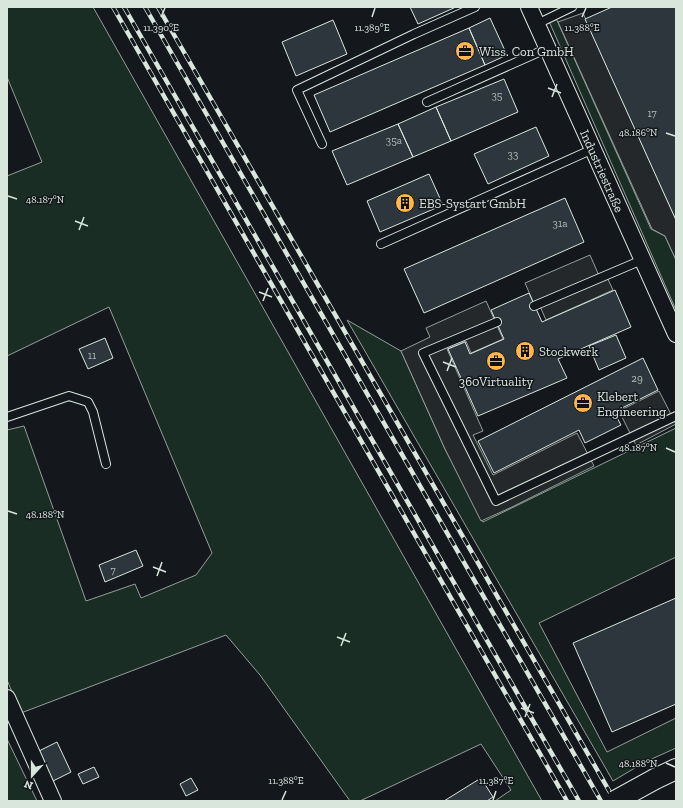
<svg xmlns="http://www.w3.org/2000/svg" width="683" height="808" font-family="'Zilla Slab',serif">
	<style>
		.green { fill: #1a2d24; stroke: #939e99 }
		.parking { fill: #24282b; stroke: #939e99 }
		.building { fill: #2c363c; stroke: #d8e6dc }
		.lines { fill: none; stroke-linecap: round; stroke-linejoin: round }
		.service-casing { stroke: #d8e6dc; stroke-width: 10 }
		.minor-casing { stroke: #d8e6dc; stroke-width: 18 }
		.tertiary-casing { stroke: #d8e6dc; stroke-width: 22 }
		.service { stroke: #14181c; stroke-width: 8 }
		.minor { stroke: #14181c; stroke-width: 16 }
		.tertiary { stroke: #14181c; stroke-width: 20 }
		.rail-casing { stroke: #d8e6dc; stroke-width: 4.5 }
		.rail { stroke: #14181c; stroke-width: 3; stroke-dasharray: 9; stroke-linecap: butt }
		.tertiary-bridge-casing { stroke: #d8e6dc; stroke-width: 22; stroke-linecap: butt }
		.tertiary-bridge { stroke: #14181c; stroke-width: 20 }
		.ticks { fill: none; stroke: #d8e6dc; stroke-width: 1.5 }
		.labels { text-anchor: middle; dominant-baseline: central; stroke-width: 3; stroke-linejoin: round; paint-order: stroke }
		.number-label { font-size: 11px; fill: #adbab4 }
		.poi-label { font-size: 13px; fill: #d8e6dc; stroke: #14181c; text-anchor: start }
		.street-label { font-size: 13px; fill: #d8e6dc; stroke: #14181c }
		.ticks-label { font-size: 10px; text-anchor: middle; fill: #d8e6dc; stroke: #14181c; stroke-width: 3; stroke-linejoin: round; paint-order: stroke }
	</style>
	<rect width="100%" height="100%" fill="#14181c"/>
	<path class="green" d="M 7,7 L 93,7 L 542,801 L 495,801 L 511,790 L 481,744 L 360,801 L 350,801 L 260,675 L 226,635 L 21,713 L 7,680 L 7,430 L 24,426 L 86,601 L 135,584 L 141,598 L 196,575 L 212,553 L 109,307 L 7,356 L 7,176 L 42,162 L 7,77 Z
		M 555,16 L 651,229 L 665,236 L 676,260 L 676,310 L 548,19 Z
		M 347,320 L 401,351 L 445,449 L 483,522 L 676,428 L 676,557 L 539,623 L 607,752 L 676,718 L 676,748 L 645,762 L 613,781 Z
		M 7,739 L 37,801 L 7,801 Z"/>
	<path class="parking" d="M 583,13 L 676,220 L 676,260 L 665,236 L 652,229 L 558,22 Z
		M 590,255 L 600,278 L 606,275 L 613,290 L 546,320 L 539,304 L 535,306 L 525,283 Z
		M 486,301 L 503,339 L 471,353 L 466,341 L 447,349 L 483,431 L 473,435 L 493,475 L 577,433 L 594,466 L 512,507 L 481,521 L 445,449 L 401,351 L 430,337 L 426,328 Z
		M 659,391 L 676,424 L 636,445 L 619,411 Z"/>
	<path class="building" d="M 410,7 L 456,7 L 418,24 Z
		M 612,7 L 676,7 L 676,220 L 585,19 Z
		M 490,18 L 507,55 L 485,65 L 469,28 Z
		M 333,20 L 347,54 L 296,76 L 282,42 Z
		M 469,28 L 485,65 L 330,132 L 314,95 Z
		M 504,79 L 518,112 L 451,141 L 436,107 Z
		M 436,107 L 451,141 L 413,157 L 398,124 Z
		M 398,124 L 413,157 L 347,185 L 332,151 Z
		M 536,127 L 549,156 L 488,184 L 474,154 Z
		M 429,174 L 443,205 L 380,232 L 367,201 Z
		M 565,198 L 584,242 L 424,313 L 404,269 Z
		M 615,290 L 631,327 L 558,359 L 567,378 L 478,416 L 448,349 L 465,342 L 470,354 L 504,339 L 491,310 L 529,293 L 542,322 Z
		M 616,335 L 626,358 L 599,370 L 589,346 Z
		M 105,338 L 113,358 L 88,369 L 79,349 Z
		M 643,358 L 658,390 L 614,412 L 621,425 L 585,443 L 579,430 L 494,473 L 478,441 Z
		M 136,550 L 143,566 L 105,582 L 99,565 Z
		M 676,598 L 676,704 L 612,732 L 573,643 Z
		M 57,742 L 71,772 L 53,781 L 39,751 Z
		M 94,767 L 99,777 L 83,784 L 78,774 Z
		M 191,778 L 198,790 L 186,796 L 180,784 Z
		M 481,778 L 493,797 L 487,801 L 444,801 Z"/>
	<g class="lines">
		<g class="service-casing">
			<path id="service" d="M 537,24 L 572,7
				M 427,102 L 548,48
				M 322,144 L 297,90 L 414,34 L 475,7
				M 381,244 L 593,149
				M 534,306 L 642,260
				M 497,322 L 423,353 L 496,501 L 676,416
				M 7,417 L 69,396 L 88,402 L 93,412 L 106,464"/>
		</g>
		<g class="minor-casing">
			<path id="minor" d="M 529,7 L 676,334
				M 7,698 L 53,801"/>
		</g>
		<g class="tertiary-casing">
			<path id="tertiary" d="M 655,779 L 676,769"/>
		</g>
		<use href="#service" class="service"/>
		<use href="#minor" class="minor"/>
		<use href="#tertiary" class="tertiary"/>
		<g class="rail-casing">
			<path id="rail" d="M 113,7 L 567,801
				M 124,7 L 579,801
				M 145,7 L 601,801
				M 158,7 L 615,801"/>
		</g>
		<use href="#rail" class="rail"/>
		<g class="tertiary-bridge-casing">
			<path id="tertiary-bridge" d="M 615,801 L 655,779"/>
		</g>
		<use href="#tertiary-bridge" class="tertiary-bridge"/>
	</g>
	<path class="ticks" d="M 161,17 L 165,8M 372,17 L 375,8M 582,17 L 586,8M 548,88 L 561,93M 552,97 L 557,84M 666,133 L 675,136M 8,196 L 17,199M 75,221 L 88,226M 79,230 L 84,217M 259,292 L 272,297M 263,301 L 268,288M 443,362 L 456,367M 447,371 L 452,358M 666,448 L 675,452M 8,511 L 17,514M 153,567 L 166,572M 157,576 L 162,562M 337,637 L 350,642M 341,646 L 346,633M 521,708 L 534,713M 525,717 L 530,704M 666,763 L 675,767M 282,800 L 286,791M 493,800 L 496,791"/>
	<defs>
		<g id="office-disc" transform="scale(1)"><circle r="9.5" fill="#ffb74d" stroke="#14181c"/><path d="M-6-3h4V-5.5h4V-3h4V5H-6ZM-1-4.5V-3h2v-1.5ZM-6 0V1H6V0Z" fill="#111"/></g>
		<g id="building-disc" transform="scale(1)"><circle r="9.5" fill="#ffb74d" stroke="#14181c"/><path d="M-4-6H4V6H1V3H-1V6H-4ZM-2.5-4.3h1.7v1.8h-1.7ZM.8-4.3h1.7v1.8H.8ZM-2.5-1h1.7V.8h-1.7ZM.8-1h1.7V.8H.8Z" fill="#111"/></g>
	</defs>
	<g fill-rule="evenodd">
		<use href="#office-disc" x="465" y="51"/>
		<use href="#building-disc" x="405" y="203"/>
		<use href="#building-disc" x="525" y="351"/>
		<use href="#office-disc" x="496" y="361"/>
		<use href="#office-disc" x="583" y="403"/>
	</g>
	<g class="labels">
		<g class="number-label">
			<text x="497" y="95">35</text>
			<text x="652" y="113">17</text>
			<text x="394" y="140">35a</text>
			<text x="513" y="154">33</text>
			<text x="560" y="223">31a</text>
			<text x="92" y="355">11</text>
			<text x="637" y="378">29</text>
			<text x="113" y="570">7</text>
		</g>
		<g class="poi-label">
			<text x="479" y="51">Wiss. Con GmbH</text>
			<text x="419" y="203">EBS-Systart GmbH</text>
			<text x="539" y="351">Stockwerk</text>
			<text x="496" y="381" text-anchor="middle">360Virtuality</text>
			<text x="597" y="396">Klebert<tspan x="597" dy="15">Engineering</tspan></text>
		</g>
		<g class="street-label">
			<text transform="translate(602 171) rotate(66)">Industriestraße</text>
		</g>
	</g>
	<g class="ticks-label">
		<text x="161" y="31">11.390°E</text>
		<text x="582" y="31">11.388°E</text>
		<text x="372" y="31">11.389°E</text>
		<text x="638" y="136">48.186°N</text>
		<text x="45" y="203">48.187°N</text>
		<text x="638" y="451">48.187°N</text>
		<text x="45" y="518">48.188°N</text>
		<text x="638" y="767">48.188°N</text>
		<text x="286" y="784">11.388°E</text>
		<text x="496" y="784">11.387°E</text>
	</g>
	<rect width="683" height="808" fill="none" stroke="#d8e6dc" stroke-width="16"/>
	<g transform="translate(32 776) rotate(201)" stroke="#14181c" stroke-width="3" paint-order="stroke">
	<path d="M0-3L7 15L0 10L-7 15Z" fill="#d8e6dc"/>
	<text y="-6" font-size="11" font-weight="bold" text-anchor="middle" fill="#d8e6dc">N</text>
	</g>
</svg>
